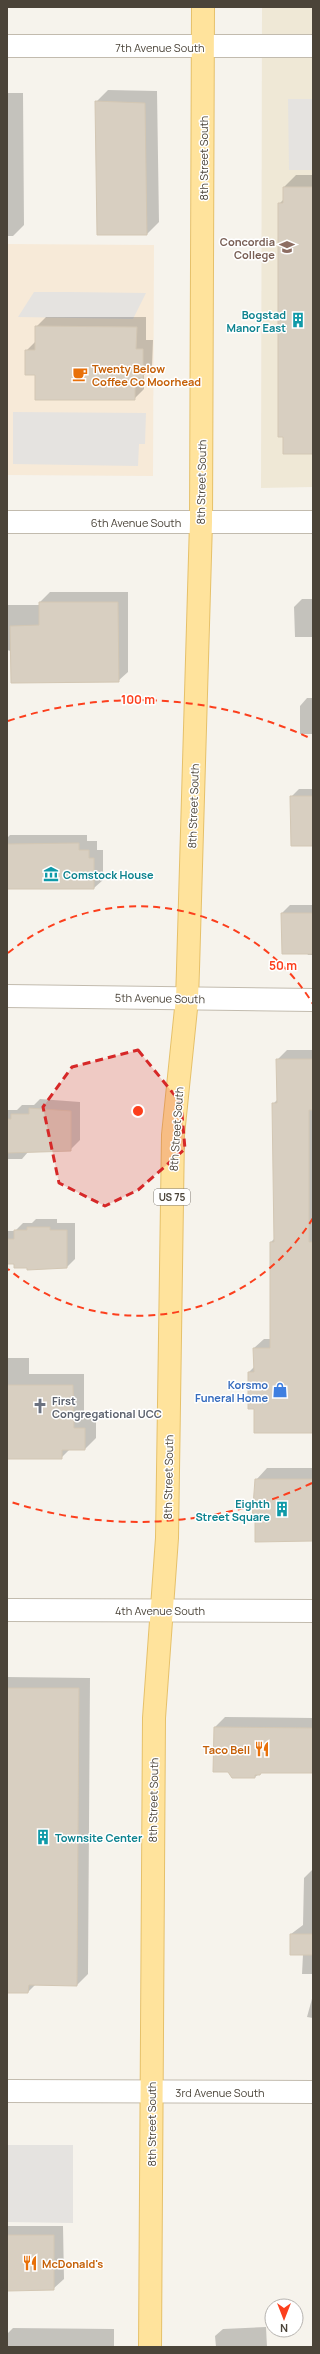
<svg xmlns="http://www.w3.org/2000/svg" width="320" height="2354" font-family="Manrope,sans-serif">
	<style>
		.commercial { fill: #f7ead8 }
		.education { fill: #efe8d6 }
		.parking { fill: #e5e3e0 }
		.shadow { fill: #0003 }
		.building { fill: #d8cfc1; stroke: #d3c7b4 }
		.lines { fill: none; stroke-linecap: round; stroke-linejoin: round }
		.minor-casing { stroke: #c2bbae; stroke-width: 24 }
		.major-casing { stroke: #e6c16a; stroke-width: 24 }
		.minor { stroke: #fff; stroke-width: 22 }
		.major { stroke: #ffe39c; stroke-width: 22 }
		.marked { fill: #d62828; fill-opacity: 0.2; stroke: #d62828; stroke-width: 3; stroke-dasharray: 8 5; stroke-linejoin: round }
		.ring { fill: none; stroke: #fc3f1d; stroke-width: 2; stroke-dasharray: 7 5 }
		.labels { text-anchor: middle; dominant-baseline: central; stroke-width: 3; stroke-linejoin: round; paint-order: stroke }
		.shield { fill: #fff; stroke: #817c74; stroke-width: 1 }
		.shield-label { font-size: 10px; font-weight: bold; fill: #4b4439 }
		.street-label { font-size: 11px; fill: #4b4439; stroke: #fff }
		.education-label { font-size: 11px; font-weight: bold; fill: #785e54; stroke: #fff; text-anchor: end }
		.culture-label { font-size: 11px; font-weight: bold; fill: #0d838f; stroke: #fff; text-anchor: end }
		.food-label { font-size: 11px; font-weight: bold; fill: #c56008; stroke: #fff; text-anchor: start }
		.shop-label { font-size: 11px; font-weight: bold; fill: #366cbe; stroke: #fff; text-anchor: end }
		.worship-label { font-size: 11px; font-weight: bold; fill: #5b616d; stroke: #fff; text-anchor: start }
		.centre { fill: #fc3f1d; stroke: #fff; stroke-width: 2 }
		.ring-label { font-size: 12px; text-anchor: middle; font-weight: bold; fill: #fc3f1d; stroke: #fff; stroke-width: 3; stroke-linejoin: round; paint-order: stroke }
	</style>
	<rect width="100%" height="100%" fill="#f6f3ec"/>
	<path class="commercial" d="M 7,244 L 154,245 L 153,476 L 7,475 Z"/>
	<path class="education" d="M 262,7 L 313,7 L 313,487 L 261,488 Z"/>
	<path class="parking" d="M 288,99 L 313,99 L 313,170 L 289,170 Z
		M 34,292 L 69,292 L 146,293 L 133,319 L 18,317 Z
		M 13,412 L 146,413 L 145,444 L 139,444 L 138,466 L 13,464 Z
		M 7,2145 L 73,2145 L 73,2223 L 7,2222 Z"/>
	<path class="shadow" d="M 108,90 L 157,91 L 159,222 L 147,234 L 96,102 Z
		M 7,93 L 23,93 L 24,225 L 13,236 L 7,236 Z
		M 296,175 L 313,175 L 313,453 L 284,436 L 279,204 L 284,199 L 284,187 Z
		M 46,317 L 146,317 L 146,340 L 153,340 L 152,367 L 144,375 L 144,389 L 134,399 L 26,351 L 36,341 L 36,327 Z
		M 50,592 L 128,592 L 128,672 L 118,681 L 7,650 L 7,605 L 40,605 L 40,602 Z
		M 302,599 L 313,599 L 313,637 L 295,637 L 294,607 Z
		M 307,698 L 313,698 L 313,734 L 300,734 L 300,706 Z
		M 299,789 L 313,789 L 313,845 L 291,797 Z
		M 10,835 L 87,835 L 87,841 L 97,841 L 97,850 L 103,850 L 103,880 L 94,888 L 7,888 L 7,838 Z
		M 290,905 L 313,905 L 313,955 L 308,955 L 282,913 Z
		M 287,1050 L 313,1050 L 313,1433 L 255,1432 L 255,1408 L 249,1372 L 255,1366 L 254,1348 L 264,1339 L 271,1339 L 271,1242 L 275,1238 L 273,1104 L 278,1099 L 277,1060 Z
		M 40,1099 L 80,1102 L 80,1140 L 70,1150 L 28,1152 L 22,1159 L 7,1159 L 7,1110 L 17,1110 L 22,1105 L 34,1105 Z
		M 36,1219 L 57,1219 L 57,1223 L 75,1223 L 75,1259 L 67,1267 L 28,1269 L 28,1267 L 7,1263 L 7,1231 L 15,1231 L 23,1223 L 32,1223 Z
		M 7,1358 L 29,1358 L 29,1374 L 84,1374 L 84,1418 L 96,1418 L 96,1438 L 85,1449 L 70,1449 L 61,1458 L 7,1458 Z
		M 267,1468 L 313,1468 L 313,1540 L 256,1480 Z
		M 7,1677 L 90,1678 L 88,1974 L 77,1985 L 36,1984 L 28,1992 L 7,1992 Z
		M 225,1717 L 313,1718 L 313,1772 L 262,1772 L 255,1777 L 215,1727 Z
		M 313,1869 L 313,1974 L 302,1974 L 303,1954 L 291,1934 L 303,1925 L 304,1878 Z
		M 313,1995 L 313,2018 L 307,2017 Z
		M 7,2226 L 63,2226 L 64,2279 L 53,2289 L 7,2290 Z
		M 266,2327 L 267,2347 L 216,2347 L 215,2336 L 223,2329 Z
		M 13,2328 L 114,2329 L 114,2347 L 7,2347 L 7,2334 Z"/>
	<path class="building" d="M 95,101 L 145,103 L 147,235 L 97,235 Z
		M 283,187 L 313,187 L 313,454 L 283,454 L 283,437 L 278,437 L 278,203 L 283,203 Z
		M 35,326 L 137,327 L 136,349 L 143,349 L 143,378 L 135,378 L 135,400 L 35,400 L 35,375 L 25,375 L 25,350 L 35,350 Z
		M 39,602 L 118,602 L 119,682 L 11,683 L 10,626 L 39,625 Z
		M 290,796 L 313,796 L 313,846 L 291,846 Z
		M 79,843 L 79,850 L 89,850 L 89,858 L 94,858 L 94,889 L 7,889 L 7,844 Z
		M 281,913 L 313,913 L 313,954 L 282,954 Z
		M 276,1059 L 313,1059 L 313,1110 L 309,1110 L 309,1242 L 313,1242 L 313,1433 L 254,1433 L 254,1409 L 248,1409 L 248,1372 L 254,1372 L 253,1348 L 270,1348 L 270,1242 L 274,1242 L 272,1103 L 277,1103 Z
		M 29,1108 L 71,1111 L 71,1151 L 7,1153 L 7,1119 L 11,1119 L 11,1114 L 29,1114 Z
		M 27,1227 L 50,1227 L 50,1230 L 67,1230 L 67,1268 L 27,1270 L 27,1268 L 14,1268 L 14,1264 L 7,1264 L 7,1239 L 14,1239 L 14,1230 L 27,1230 Z
		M 7,1385 L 73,1385 L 74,1428 L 85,1428 L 85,1450 L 62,1450 L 62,1459 L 7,1459 Z
		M 255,1479 L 313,1479 L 313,1541 L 255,1542 L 255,1520 L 252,1520 Z
		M 7,1688 L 79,1688 L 77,1986 L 29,1985 L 28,1993 L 7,1993 Z
		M 214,1727 L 313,1728 L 313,1773 L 261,1773 L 260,1775 L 255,1775 L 255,1778 L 232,1778 L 228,1772 L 213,1772 Z
		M 290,1934 L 313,1934 L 313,1955 L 290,1955 Z
		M 7,2235 L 54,2235 L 54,2290 L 7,2291 Z"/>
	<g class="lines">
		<g class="minor-casing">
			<path id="minor" d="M 7,46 L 313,46
				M 7,522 L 313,522
				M 7,996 L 313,1000
				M 7,1610 L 313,1611
				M 7,2091 L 313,2092"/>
		</g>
		<g class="major-casing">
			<path id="major" d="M 150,2347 L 154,1718 L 167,1538 L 173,1135 L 187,999 L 188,969 L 201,522 L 203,7"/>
		</g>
		<use href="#minor" class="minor"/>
		<use href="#major" class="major"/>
	</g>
	<path class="marked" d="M 138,1050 L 181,1103 L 185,1149 L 138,1190 L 105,1206 L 59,1183 L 43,1107 L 72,1067 Z"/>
	<g class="ring">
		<path d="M313 1218A205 205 0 0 1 8 1269M8 953A205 205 0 0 1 313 1004"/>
		<path d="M312 1483A411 411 0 0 1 8 1501M8 721A411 411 0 0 1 312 739"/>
	</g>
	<defs>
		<g id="university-bare" transform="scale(1.2)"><path d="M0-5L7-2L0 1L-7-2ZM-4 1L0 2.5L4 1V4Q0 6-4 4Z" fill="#8d6e63" stroke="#fff" stroke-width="2.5" paint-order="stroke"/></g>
		<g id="building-bare" transform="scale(1.2)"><path d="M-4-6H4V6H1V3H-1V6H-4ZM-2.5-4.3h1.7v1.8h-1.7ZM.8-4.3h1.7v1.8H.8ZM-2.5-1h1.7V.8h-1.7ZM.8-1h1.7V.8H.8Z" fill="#0f9aa8" stroke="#fff" stroke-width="2.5" paint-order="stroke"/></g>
		<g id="cafe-bare" transform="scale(1.2)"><path d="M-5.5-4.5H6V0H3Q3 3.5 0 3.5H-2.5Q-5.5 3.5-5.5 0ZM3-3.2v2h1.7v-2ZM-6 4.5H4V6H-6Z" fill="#e8710a" stroke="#fff" stroke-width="2.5" paint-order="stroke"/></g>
		<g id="museum-bare" transform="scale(1.2)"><path d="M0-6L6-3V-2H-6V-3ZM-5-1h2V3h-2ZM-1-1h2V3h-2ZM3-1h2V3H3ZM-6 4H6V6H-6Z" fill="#0f9aa8" stroke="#fff" stroke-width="2.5" paint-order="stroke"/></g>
		<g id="shop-bare" transform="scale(1.2)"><path d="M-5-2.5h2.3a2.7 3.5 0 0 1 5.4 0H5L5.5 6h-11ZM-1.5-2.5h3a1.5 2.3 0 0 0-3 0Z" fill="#3f7fe0" stroke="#fff" stroke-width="2.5" paint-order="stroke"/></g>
		<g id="church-bare" transform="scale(1.2)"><path d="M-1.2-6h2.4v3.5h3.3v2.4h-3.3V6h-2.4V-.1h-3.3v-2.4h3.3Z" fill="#6b7280" stroke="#fff" stroke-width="2.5" paint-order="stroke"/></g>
		<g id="restaurant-bare" transform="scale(1.2)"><path d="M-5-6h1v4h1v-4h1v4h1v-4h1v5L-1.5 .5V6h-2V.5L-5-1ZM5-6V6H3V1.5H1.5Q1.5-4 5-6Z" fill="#e8710a" stroke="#fff" stroke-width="2.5" paint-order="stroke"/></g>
	</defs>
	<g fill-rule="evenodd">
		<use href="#university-bare" x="287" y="247"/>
		<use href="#building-bare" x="298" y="320"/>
		<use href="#cafe-bare" x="80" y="374"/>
		<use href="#museum-bare" x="51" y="874"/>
		<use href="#shop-bare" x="280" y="1390"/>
		<use href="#church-bare" x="40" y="1406"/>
		<use href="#building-bare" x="282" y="1509"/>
		<use href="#restaurant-bare" x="262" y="1749"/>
		<use href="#building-bare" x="43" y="1837"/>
		<use href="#restaurant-bare" x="30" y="2263"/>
	</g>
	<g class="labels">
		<rect class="shield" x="154" y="1189" width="36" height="16" rx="3"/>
		<g class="shield-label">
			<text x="172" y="1197">US 75</text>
		</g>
		<g class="street-label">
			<text x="160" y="47">7th Avenue South</text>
			<text transform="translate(203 158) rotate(-90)">8th Street South</text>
			<text transform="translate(201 482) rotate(-89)">8th Street South</text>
			<text x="136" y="522">6th Avenue South</text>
			<text transform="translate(193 806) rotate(-88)">8th Street South</text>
			<text transform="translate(160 998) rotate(1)">5th Avenue South</text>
			<text transform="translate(176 1129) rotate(-86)">8th Street South</text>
			<text transform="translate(168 1477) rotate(-89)">8th Street South</text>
			<text x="160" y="1610">4th Avenue South</text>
			<text transform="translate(153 1800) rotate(-89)">8th Street South</text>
			<text x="220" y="2092">3rd Avenue South</text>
			<text transform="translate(151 2124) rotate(-90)">8th Street South</text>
		</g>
		<g class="education-label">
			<text x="275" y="241">Concordia<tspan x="275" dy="13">College</tspan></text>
		</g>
		<g class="culture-label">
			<text x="286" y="314">Bogstad<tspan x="286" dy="13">Manor East</tspan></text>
			<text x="63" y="874" text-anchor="start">Comstock House</text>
			<text x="270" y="1503">Eighth<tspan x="270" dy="13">Street Square</tspan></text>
			<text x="55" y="1837" text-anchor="start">Townsite Center</text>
		</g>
		<g class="food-label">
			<text x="92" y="368">Twenty Below<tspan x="92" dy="13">Coffee Co Moorhead</tspan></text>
			<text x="250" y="1749" text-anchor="end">Taco Bell</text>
			<text x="42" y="2263">McDonald's</text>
		</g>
		<g class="shop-label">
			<text x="268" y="1384">Korsmo<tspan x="268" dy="13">Funeral Home</tspan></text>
		</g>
		<g class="worship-label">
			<text x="52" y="1400">First<tspan x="52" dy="13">Congregational UCC</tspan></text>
		</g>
	</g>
	<circle cx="138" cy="1111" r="6" class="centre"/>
	<g class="ring-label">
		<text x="138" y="704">100 m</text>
		<text x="283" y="970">50 m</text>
	</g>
	<rect width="320" height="2354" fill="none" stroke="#4b4439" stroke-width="16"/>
	<g transform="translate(284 2318) rotate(180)"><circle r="19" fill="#ffffff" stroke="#b7b4b0"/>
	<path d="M0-3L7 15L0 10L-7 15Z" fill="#fc3f1d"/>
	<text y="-6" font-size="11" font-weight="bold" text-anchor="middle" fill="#4b4439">N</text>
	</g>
</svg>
